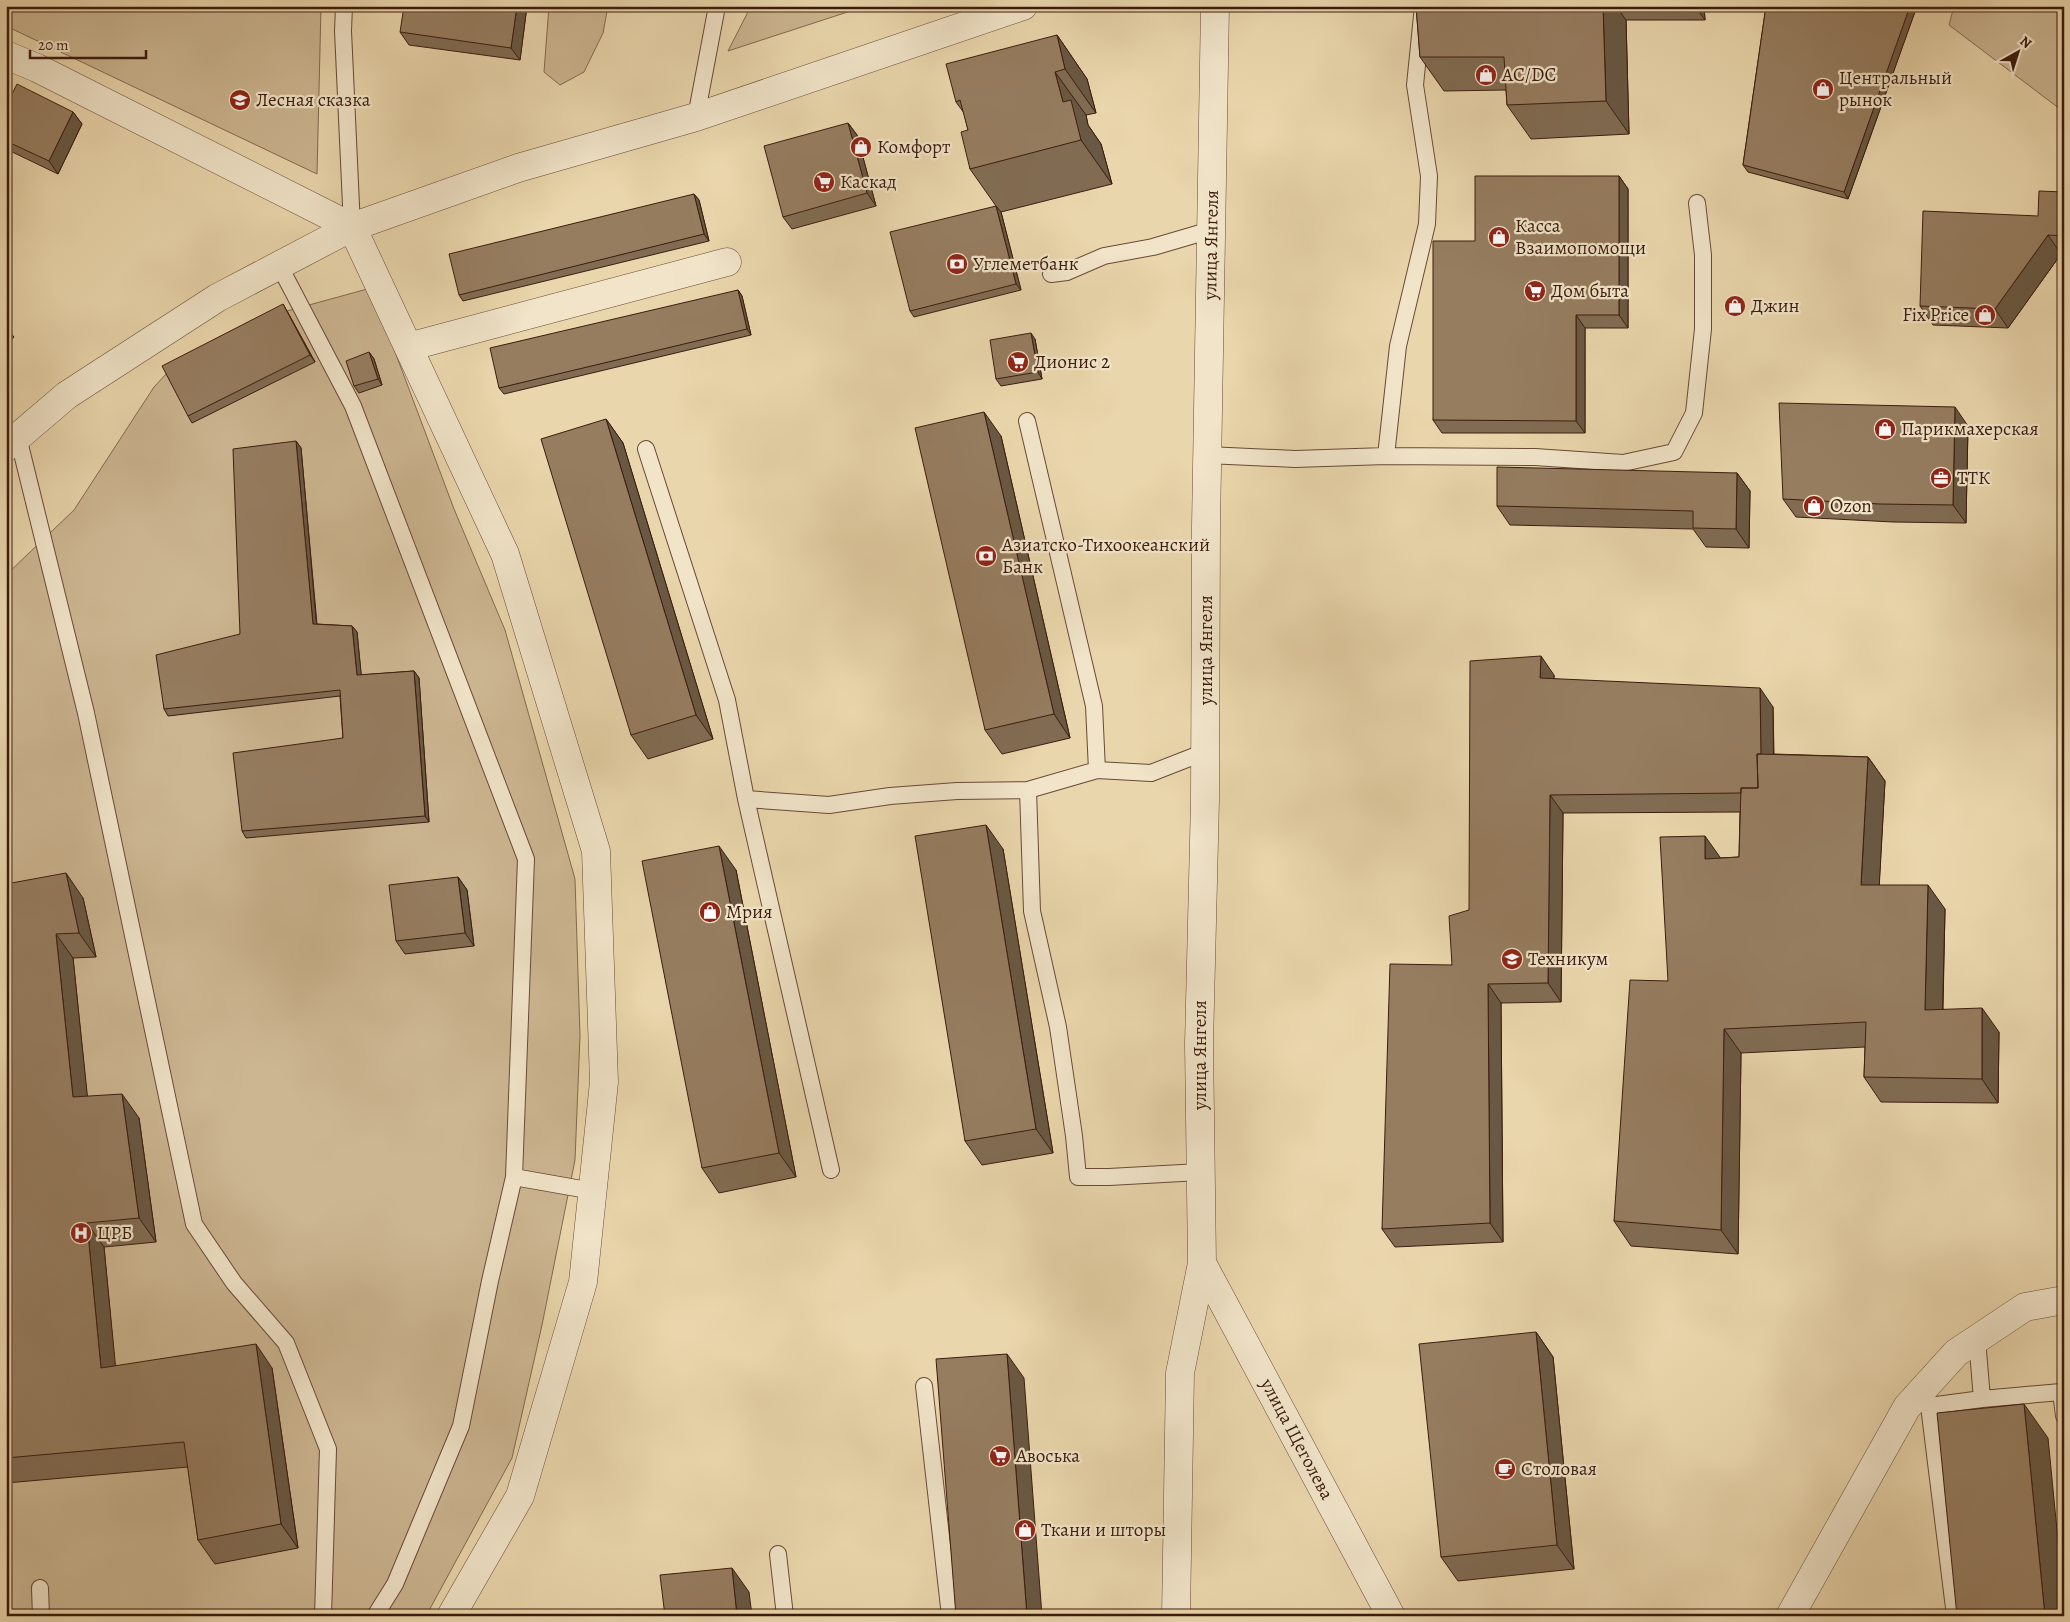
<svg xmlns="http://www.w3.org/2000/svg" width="2070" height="1622" font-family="Alegreya,serif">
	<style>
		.green { fill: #ccb691; stroke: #846950 }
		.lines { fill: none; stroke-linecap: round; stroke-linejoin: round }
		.service-casing { stroke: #684a36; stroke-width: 18 }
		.minor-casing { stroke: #684a36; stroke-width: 29 }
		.tertiary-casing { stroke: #684a36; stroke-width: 29 }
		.service { stroke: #f1e4c9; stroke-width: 16 }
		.minor { stroke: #f1e4c9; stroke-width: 28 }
		.tertiary { stroke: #f1e4c9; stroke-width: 28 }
		.wall { fill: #816c53; stroke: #3c1c0e }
		.shaded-wall { fill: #695843; stroke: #3c1c0e }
		.building { fill: #967d60; stroke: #3c1c0e }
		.labels { text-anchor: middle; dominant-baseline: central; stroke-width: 4.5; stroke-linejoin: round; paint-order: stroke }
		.poi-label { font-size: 19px; fill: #3c1c0e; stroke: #f1e4c9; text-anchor: start }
		.street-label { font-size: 19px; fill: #3c1c0e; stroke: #f1e4c9 }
	</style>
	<rect width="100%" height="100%" fill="#ead6ac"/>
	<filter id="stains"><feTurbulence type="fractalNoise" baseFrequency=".004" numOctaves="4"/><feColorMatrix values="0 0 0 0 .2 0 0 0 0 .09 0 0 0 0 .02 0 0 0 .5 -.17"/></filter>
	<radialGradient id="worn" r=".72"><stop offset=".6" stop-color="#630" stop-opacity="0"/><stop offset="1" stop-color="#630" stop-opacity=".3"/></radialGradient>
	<path class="green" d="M 6,6 L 321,6 L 317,174 L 6,26 Z
		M 549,6 L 608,6 L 603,33 L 584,72 L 560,85 L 544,72 Z
		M 751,6 L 866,6 L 728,51 Z
		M 1954,6 L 2064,6 L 2064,112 L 1949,25 Z
		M 371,288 L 454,509 L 505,630 L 575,879 L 580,1036 L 575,1160 L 542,1325 L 512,1458 L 426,1616 L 6,1616 L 6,575 L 74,510 L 154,387 L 167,373 L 287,311 Z"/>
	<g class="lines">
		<g class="service-casing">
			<path id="service" d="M 344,6 L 343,31 L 352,227
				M 696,117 L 717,6
				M 279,265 L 353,406 L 526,859 L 514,1177 L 593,1191
				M 1051,274 L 1067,272 L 1104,256 L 1153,247 L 1211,230
				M 1027,421 L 1094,706 L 1097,770
				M 18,437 L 86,713 L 194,1224 L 234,1283 L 286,1343 L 328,1449 L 323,1616
				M 646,449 L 727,700 L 746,799 L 831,1170
				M 1207,455 L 1295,459 L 1386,456 L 1535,457 L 1623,463 L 1674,452 L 1694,413 L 1703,329 L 1703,255 L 1697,203
				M 1386,456 L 1398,346 L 1427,224 L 1429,176 L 1415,85 L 1423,6
				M 1028,790 L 1032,911 L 1058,1027 L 1074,1136 L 1078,1177 L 1109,1177 L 1200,1172
				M 746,799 L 829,805 L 890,796 L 957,791 L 1028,790 L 1097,770 L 1151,773 L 1205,752
				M 1977,1339 L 1982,1399 L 2061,1392 L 2064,1416
				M 924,1386 L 950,1616
				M 778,1554 L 785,1616
				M 40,1588 L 41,1616
				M 375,1616 L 395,1584 L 461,1426 L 490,1281 L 514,1177
				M 1955,1616 L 1929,1406 L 1982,1399"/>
		</g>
		<g class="minor-casing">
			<path id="minor" d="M 6,55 L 37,68 L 352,227 L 505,554 L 596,851 L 604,1082 L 583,1282 L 520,1496 L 451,1616
				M 408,347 L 727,262
				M 1790,1616 L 1907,1407 L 1956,1353 L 2025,1307 L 2064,1300"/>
		</g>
		<g class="tertiary-casing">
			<path id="tertiary" d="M 6,447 L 67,395 L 217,298 L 352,227 L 518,168 L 696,117 L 1023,6
				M 1202,1263 L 1391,1616
				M 1176,1616 L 1180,1373 L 1202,1263 L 1199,1044 L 1205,800 L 1206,526 L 1215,6"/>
		</g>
		<use href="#service" class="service"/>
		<use href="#minor" class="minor"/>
		<use href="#tertiary" class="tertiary"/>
	</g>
	<path class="wall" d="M 527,6 L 520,60 L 409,45 L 400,32 Z
		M 1416,6 L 1704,6 L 1705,20 L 1626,20 L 1629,134 L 1531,139 L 1507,105 L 1506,90 L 1444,91 L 1420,57 Z
		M 1766,6 L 1917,6 L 1848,199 L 1748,172 L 1743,165 Z
		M 1057,35 L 1087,79 L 1096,113 L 1086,115 L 1088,125 L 1101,144 L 1112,184 L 1001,212 L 1021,290 L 914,317 L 910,311 L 996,206 L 970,169 L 968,130 L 964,113 L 956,102 Z
		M 6,106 L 73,112 L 82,124 L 58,174 L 6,149 Z
		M 848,123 L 857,135 L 876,206 L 792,229 L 783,217 Z
		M 1619,176 L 1628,189 L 1628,328 L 1585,328 L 1585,433 L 1442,433 L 1433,420 L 1475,241 Z
		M 2064,192 L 2064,254 L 2061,254 L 2008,328 L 1933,325 L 1920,306 L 2038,216 Z
		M 694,194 L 699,200 L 709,241 L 463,301 L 459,295 Z
		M 738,290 L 742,296 L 751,335 L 504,394 L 499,388 Z
		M 287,311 L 315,362 L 192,423 L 188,416 Z
		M 1035,339 L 1042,379 L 1001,386 L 996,379 Z
		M 369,352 L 374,359 L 382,385 L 359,393 L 354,386 Z
		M 606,419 L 623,443 L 713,739 L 648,759 L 631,735 Z
		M 1968,426 L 1966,523 L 1893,522 L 1796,517 L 1783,499 Z
		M 1001,436 L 1070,738 L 1002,754 L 985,730 Z
		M 296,441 L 301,448 L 317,624 L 352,626 L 357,632 L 361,675 L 414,671 L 419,678 L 429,822 L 246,838 L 242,831 L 343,738 L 340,696 L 168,716 L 164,709 L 240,634 Z
		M 1737,473 L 1750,491 L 1749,548 L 1706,547 L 1693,529 L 1510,525 L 1497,506 Z
		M 1554,675 L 1554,679 L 1773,707 L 1774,754 L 1868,757 L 1885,781 L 1879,885 L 1945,909 L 1943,1009 L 1999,1032 L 1998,1103 L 1881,1102 L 1864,1077 L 1865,1047 L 1741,1053 L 1738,1254 L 1631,1246 L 1614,1221 L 1668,981 L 1720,858 L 1739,857 L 1740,812 L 1563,813 L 1561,1002 L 1501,1003 L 1503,1242 L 1395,1247 L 1382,1229 L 1452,965 L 1469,910 Z
		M 1003,849 L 1053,1153 L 982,1165 L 965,1141 Z
		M 736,870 L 796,1177 L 719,1193 L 702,1168 Z
		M 458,877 L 467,890 L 474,946 L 405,954 L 396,941 Z
		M 6,884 L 83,898 L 96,957 L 73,958 L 87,1096 L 139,1118 L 156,1242 L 104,1247 L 115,1366 L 272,1368 L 298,1548 L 215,1564 L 198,1540 L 188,1467 L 6,1483 Z
		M 1536,1332 L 1553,1357 L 1574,1569 L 1458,1581 L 1441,1557 Z"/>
	<path class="shaded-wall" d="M 517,6 L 527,6 L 520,60 L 511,48 Z
		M 1603,6 L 1616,6 L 1626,20 L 1629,134 L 1606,101 Z
		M 1695,6 L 1704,6 L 1705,20 Z
		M 1910,6 L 1917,6 L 1848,199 L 1844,192 Z
		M 1057,35 L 1087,79 L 1096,113 L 1065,69 Z
		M 1055,72 L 1086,115 L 1088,125 L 1101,144 L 1112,184 L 1081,140 L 1063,102 Z
		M 73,112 L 82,124 L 58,174 L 49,161 Z
		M 848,123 L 857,135 L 876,206 L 867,193 Z
		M 1619,176 L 1628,189 L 1628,328 L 1619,315 Z
		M 694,194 L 699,200 L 709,241 L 704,234 Z
		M 996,206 L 1001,212 L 1021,290 L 1016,284 Z
		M 2048,235 L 2061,254 L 2008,328 L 1995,309 Z
		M 738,290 L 742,296 L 751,335 L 747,329 Z
		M 283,304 L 287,311 L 315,362 L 310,355 Z
		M 1576,315 L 1585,328 L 1585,433 L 1576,421 Z
		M 6,327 L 14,337 L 6,346 Z
		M 1031,333 L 1035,339 L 1042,379 L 1038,372 Z
		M 369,352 L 374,359 L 382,385 L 378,379 Z
		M 1955,407 L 1968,426 L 1966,523 L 1953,505 Z
		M 984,412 L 1001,436 L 1070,738 L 1054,714 Z
		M 606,419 L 623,443 L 713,739 L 696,715 Z
		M 296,441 L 301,448 L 317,630 L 313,624 Z
		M 1737,473 L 1750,491 L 1749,548 L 1736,529 Z
		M 352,626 L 357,632 L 362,682 L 357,675 Z
		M 1541,656 L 1554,675 L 1553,697 L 1540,678 Z
		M 414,671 L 419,678 L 429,822 L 425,816 Z
		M 1760,688 L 1773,707 L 1774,812 L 1761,793 Z
		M 1868,757 L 1885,781 L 1878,909 L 1861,885 Z
		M 1550,795 L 1563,813 L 1561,1002 L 1548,983 Z
		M 986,825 L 1003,849 L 1053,1153 L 1036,1129 Z
		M 1705,836 L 1722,860 L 1705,859 Z
		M 719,846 L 736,870 L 796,1177 L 779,1153 Z
		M 66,873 L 83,898 L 96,957 L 79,933 Z
		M 458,877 L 467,890 L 474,946 L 465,933 Z
		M 1928,885 L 1945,909 L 1942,1034 L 1925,1010 Z
		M 56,934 L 73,958 L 90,1121 L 73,1097 Z
		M 1488,984 L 1501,1003 L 1503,1242 L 1490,1223 Z
		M 1982,1008 L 1999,1032 L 1998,1103 L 1982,1079 Z
		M 1724,1029 L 1741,1053 L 1738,1254 L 1721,1230 Z
		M 122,1094 L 139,1118 L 156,1242 L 139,1218 Z
		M 87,1223 L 104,1247 L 118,1392 L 101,1368 Z
		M 1536,1332 L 1553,1357 L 1574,1569 L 1557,1545 Z
		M 256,1344 L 272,1368 L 298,1548 L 281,1524 Z
		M 1007,1354 L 1024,1378 L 1042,1616 L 1027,1616 Z
		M 2024,1404 L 2048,1438 L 2064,1602 L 2064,1616 L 2045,1616 Z
		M 732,1568 L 749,1592 L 752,1616 L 737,1616 Z"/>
	<path class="building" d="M 404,6 L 517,6 L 511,48 L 400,32 Z
		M 1416,6 L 1603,6 L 1606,101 L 1507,105 L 1504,57 L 1420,57 Z
		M 1766,6 L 1910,6 L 1844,192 L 1743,165 Z
		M 1057,35 L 1065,69 L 1055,72 L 1063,102 L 1071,100 L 1081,140 L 970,169 L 961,132 L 968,130 L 960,100 L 956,102 L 946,64 Z
		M 17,84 L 73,112 L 49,161 L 6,141 L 6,106 Z
		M 848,123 L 867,193 L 783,217 L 764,146 Z
		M 1475,176 L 1619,176 L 1619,315 L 1576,315 L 1576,421 L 1433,420 L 1433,241 L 1475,241 Z
		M 2039,191 L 2064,192 L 2064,236 L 2048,235 L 1995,309 L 1920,306 L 1923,211 L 2038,216 Z
		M 694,194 L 704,234 L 459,295 L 449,254 Z
		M 996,206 L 1016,284 L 910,311 L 890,232 Z
		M 738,290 L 747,329 L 499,388 L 490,348 Z
		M 283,304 L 310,355 L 188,416 L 162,366 Z
		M 1031,333 L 1038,372 L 996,379 L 990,340 Z
		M 369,352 L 378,379 L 354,386 L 346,361 Z
		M 1779,403 L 1955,407 L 1953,505 L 1880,504 L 1783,499 Z
		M 984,412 L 1054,714 L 985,730 L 915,428 Z
		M 606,419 L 696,715 L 631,735 L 541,439 Z
		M 296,441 L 313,624 L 352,626 L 357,675 L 414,671 L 425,816 L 242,831 L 233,753 L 343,738 L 340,690 L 164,709 L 156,655 L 240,634 L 233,449 Z
		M 1497,467 L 1737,473 L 1736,529 L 1693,528 L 1693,511 L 1497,506 Z
		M 1541,656 L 1540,678 L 1760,688 L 1761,754 L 1757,754 L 1758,788 L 1741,788 L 1741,793 L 1550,795 L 1548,983 L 1488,984 L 1490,1223 L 1382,1229 L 1390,964 L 1452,965 L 1449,916 L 1469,910 L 1470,661 Z
		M 1757,754 L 1868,757 L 1861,885 L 1928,885 L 1925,1010 L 1982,1008 L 1982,1079 L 1864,1077 L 1866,1022 L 1724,1029 L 1721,1230 L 1614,1221 L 1630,980 L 1668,981 L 1660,837 L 1705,836 L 1705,859 L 1739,857 L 1741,788 L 1758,788 Z
		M 986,825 L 1036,1129 L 965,1141 L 915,836 Z
		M 719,846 L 779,1153 L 702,1168 L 642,861 Z
		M 66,873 L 79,933 L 56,934 L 73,1097 L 122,1094 L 139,1218 L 87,1223 L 101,1368 L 256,1344 L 281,1524 L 198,1540 L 184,1442 L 6,1458 L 6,884 Z
		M 458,877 L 465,933 L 396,941 L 389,885 Z
		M 1536,1332 L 1557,1545 L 1441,1557 L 1419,1344 Z
		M 1007,1354 L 1027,1616 L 956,1616 L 936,1359 Z
		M 2024,1404 L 2045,1616 L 1957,1616 L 1937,1413 Z
		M 732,1568 L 737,1616 L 665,1616 L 660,1575 Z"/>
	<defs>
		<g id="shop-disc" transform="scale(1.125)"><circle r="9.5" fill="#8f2418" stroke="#f1e4c9"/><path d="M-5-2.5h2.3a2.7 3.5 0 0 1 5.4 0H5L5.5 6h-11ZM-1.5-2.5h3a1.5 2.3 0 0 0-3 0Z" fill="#fff"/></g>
		<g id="school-disc" transform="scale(1.125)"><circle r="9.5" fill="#8f2418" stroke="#f1e4c9"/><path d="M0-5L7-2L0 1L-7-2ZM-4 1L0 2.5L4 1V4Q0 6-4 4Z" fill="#fff"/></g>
		<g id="supermarket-disc" transform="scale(1.125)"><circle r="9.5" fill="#8f2418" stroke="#f1e4c9"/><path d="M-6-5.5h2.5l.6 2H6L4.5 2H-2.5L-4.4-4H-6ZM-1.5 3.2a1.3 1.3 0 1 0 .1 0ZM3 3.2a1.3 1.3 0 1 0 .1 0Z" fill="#fff"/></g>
		<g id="bank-disc" transform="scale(1.125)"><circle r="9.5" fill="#8f2418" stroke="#f1e4c9"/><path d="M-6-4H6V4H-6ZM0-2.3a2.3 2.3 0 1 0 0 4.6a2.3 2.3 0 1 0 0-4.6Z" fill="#fff"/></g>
		<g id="office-disc" transform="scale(1.125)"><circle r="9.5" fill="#8f2418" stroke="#f1e4c9"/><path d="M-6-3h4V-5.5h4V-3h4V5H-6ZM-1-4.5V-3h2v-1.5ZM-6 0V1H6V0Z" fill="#fff"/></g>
		<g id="university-disc" transform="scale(1.125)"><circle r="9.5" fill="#8f2418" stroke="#f1e4c9"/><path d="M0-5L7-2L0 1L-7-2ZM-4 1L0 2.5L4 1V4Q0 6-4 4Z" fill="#fff"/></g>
		<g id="hospital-disc" transform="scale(1.125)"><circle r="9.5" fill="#8f2418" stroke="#f1e4c9"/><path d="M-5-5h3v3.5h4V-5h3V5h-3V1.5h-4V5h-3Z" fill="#fff"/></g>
		<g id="cafe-disc" transform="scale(1.125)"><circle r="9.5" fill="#8f2418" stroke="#f1e4c9"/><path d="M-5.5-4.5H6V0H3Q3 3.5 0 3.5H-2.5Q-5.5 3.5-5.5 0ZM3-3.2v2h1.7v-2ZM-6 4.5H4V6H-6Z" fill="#fff"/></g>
	</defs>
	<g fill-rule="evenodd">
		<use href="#shop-disc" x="1486" y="75"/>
		<use href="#shop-disc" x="1823" y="89"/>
		<use href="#school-disc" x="240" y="100"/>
		<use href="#shop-disc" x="861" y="147"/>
		<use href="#supermarket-disc" x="824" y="182"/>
		<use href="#shop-disc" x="1499" y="237"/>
		<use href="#bank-disc" x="957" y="264"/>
		<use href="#supermarket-disc" x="1535" y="291"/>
		<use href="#shop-disc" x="1735" y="306"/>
		<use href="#shop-disc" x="1985" y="315"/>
		<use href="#supermarket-disc" x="1018" y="362"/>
		<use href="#shop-disc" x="1885" y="429"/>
		<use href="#office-disc" x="1941" y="478"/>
		<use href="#shop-disc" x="1814" y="506"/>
		<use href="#bank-disc" x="986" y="556"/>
		<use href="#shop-disc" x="710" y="912"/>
		<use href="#university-disc" x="1512" y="959"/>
		<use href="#hospital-disc" x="81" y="1233"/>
		<use href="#supermarket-disc" x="1000" y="1456"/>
		<use href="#cafe-disc" x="1505" y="1469"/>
		<use href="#shop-disc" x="1025" y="1530"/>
	</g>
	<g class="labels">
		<g class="poi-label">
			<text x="1502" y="75">AC/DC</text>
			<text x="1839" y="78">Центральный<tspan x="1839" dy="22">рынок</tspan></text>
			<text x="256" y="100">Лесная сказка</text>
			<text x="877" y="147">Комфорт</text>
			<text x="840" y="182">Каскад</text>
			<text x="1515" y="226">Касса<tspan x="1515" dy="22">Взаимопомощи</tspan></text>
			<text x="973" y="264">Углеметбанк</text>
			<text x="1551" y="291">Дом быта</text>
			<text x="1751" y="306">Джин</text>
			<text x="1969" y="315" text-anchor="end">Fix Price</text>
			<text x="1034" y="362">Дионис 2</text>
			<text x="1901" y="429">Парикмахерская</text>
			<text x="1957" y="478">ТТК</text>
			<text x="1830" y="506">Ozon</text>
			<text x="1002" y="545">Азиатско-Тихоокеанский<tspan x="1002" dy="22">Банк</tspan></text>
			<text x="726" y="912">Мрия</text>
			<text x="1528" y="959">Техникум</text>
			<text x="97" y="1233">ЦРБ</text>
			<text x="1016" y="1456">Авоська</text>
			<text x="1521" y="1469">Столовая</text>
			<text x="1041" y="1530">Ткани и шторы</text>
		</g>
		<g class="street-label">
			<text transform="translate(1211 245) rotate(-89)">улица Янгеля</text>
			<text transform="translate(1206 650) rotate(-90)">улица Янгеля</text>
			<text transform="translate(1200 1055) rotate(-90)">улица Янгеля</text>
			<text transform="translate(1297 1439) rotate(62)">улица Щеголева</text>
		</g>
	</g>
	<rect width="2070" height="1622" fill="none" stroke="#ead6ac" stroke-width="25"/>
	<rect x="8" y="8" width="2055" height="1607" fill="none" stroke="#3c1c0e" stroke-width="2.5"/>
	<rect x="12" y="12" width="2045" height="1597" fill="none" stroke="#3c1c0e"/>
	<g transform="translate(2018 52) rotate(39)" stroke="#f1e4c9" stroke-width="4" paint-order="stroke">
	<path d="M0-4L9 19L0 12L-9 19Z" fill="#3c1c0e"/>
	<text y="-8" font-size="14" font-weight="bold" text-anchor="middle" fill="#3c1c0e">N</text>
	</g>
	<path d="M30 50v8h116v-8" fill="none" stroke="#3c1c0e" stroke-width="2.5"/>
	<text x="38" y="50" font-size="15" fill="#3c1c0e" stroke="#f1e4c9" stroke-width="4" paint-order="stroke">20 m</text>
	<rect width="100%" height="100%" filter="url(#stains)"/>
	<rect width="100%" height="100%" fill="url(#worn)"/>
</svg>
